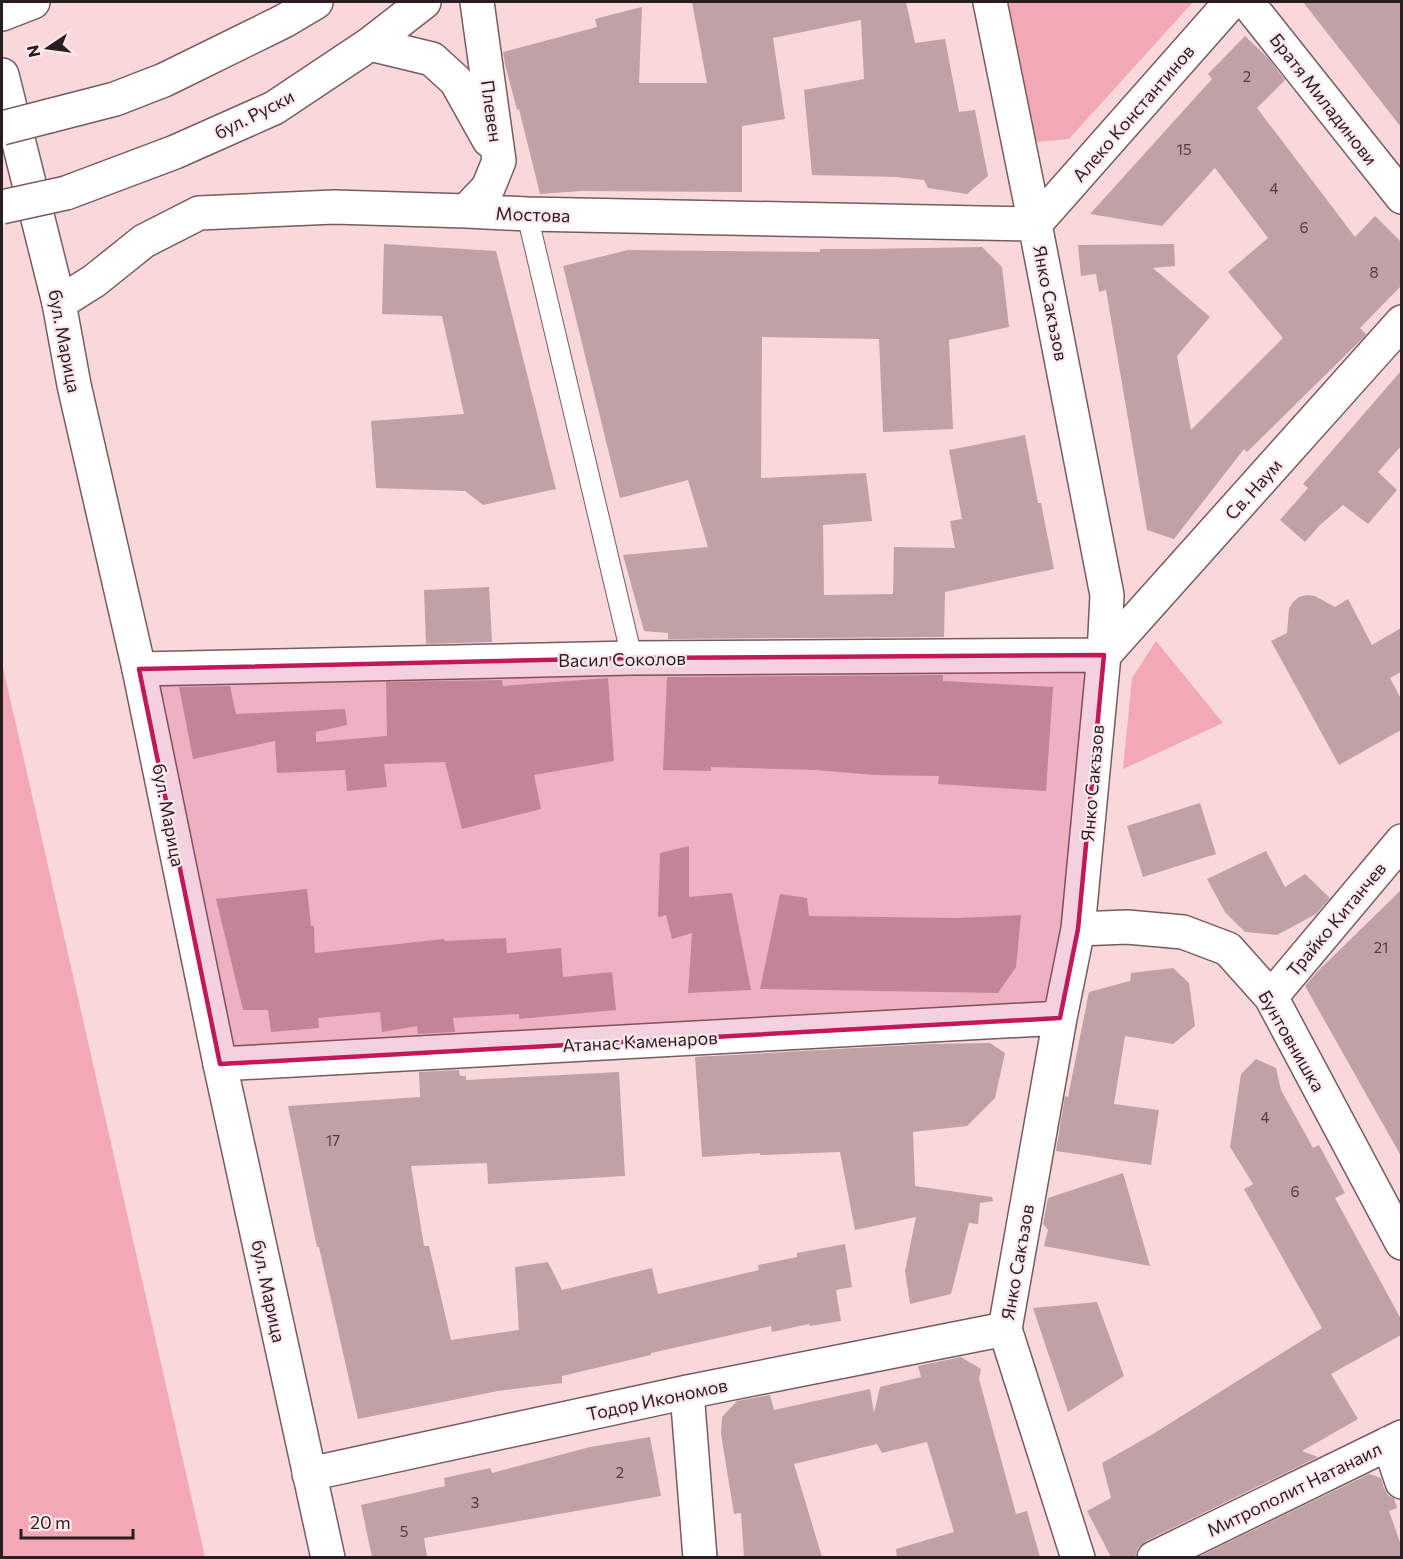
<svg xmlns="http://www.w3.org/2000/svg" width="1403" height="1559" font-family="Commissioner,sans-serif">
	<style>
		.green { fill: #f3a9b5 }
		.building { fill: #c0a1a5 }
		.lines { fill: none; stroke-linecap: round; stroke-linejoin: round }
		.lane-casing { stroke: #775b5f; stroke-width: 22 }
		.street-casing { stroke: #775b5f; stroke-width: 36 }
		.secondary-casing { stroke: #775b5f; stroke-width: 36 }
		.lane { stroke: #fff; stroke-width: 20 }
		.street { stroke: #fff; stroke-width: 33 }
		.secondary { stroke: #fff; stroke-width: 33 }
		.secondary-bridge-casing { stroke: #775b5f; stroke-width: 36; stroke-linecap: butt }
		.secondary-bridge { stroke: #fff; stroke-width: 33 }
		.marked { fill: #c2185b; fill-opacity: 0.2; stroke: #c2185b; stroke-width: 4.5; stroke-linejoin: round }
		.labels { text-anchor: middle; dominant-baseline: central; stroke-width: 4.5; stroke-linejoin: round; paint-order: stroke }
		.number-label { font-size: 15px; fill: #4f3e40 }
		.street-label { font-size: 18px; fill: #291d1f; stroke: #fde9eb }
	</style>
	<rect width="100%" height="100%" fill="#f9d8dc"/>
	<path class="green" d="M 1005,2 L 1193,2 L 1069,139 L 1037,142 Z
		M 1156,641 L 1223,723 L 1123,769 L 1132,678 Z
		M 2,663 L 205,1557 L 2,1557 Z"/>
	<path class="building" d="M 692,2 L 906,2 L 915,43 L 945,39 L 959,112 L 975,110 L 988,176 L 967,194 L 928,188 L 924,180 L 896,177 L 812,175 L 804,90 L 864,79 L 861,20 L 773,38 L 785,119 L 742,126 L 742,192 L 581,191 L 540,194 L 519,109 L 517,110 L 505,64 L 503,52 L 597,27 L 595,19 L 642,7 L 639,83 L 707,83 Z
		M 1303,2 L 1401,2 L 1401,127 L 1346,57 Z
		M 1245,36 L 1269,59 L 1285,80 L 1257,108 L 1355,237 L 1375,216 L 1401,242 L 1401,286 L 1360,328 L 1366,334 L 1365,336 L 1247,452 L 1244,449 L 1174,539 L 1147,530 L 1106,290 L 1099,292 L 1096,274 L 1081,276 L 1078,245 L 1174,244 L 1175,266 L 1153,268 L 1210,317 L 1177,356 L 1191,430 L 1283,338 L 1228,272 L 1268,238 L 1215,168 L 1162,226 L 1090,214 L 1212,79 L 1208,74 Z
		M 384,244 L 496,251 L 556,489 L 483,505 L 465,491 L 376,488 L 371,421 L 464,414 L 442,316 L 382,314 Z
		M 982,247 L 1002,267 L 1009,327 L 949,340 L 953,429 L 883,432 L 879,339 L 762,337 L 761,478 L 866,473 L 872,521 L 823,525 L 824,595 L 893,594 L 894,547 L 955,548 L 950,521 L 962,519 L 949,450 L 1025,435 L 1038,503 L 1041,503 L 1054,569 L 945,592 L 944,637 L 668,639 L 668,633 L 644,631 L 623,555 L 708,547 L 688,480 L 620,498 L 563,266 L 628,250 L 820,252 L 820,249 L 864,249 Z
		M 1401,371 L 1401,446 L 1378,472 L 1397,490 L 1368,524 L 1343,505 L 1319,526 L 1305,542 L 1280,520 L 1308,488 L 1303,484 Z
		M 489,587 L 492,642 L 426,644 L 424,590 Z
		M 1307,595 L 1315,596 L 1335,607 L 1348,599 L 1372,645 L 1401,628 L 1401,672 L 1390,678 L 1401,699 L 1401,730 L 1339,765 L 1271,641 L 1287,633 L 1289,609 L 1293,602 L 1299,597 Z
		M 943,675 L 943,681 L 1053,687 L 1046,791 L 938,784 L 939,776 L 874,775 L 815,770 L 711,767 L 711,771 L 663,770 L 667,677 Z
		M 608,678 L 614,761 L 534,775 L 541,809 L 462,829 L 445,762 L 384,764 L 387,787 L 347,791 L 345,770 L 277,773 L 275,741 L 193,759 L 179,687 L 230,686 L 236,714 L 345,709 L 347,725 L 316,732 L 316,742 L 387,736 L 386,682 L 502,680 L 503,686 Z
		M 1200,803 L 1216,854 L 1143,877 L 1127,826 Z
		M 689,846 L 689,897 L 732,893 L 751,990 L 688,993 L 692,933 L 672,939 L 666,915 L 658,917 L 660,853 Z
		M 1266,851 L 1285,887 L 1305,874 L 1330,898 L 1316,914 L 1277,935 L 1245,932 L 1225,912 L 1207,879 Z
		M 307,889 L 311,926 L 314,926 L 315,953 L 444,939 L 445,941 L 506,938 L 507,953 L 561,948 L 563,977 L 612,972 L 616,1010 L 519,1019 L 519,1014 L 453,1018 L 455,1032 L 418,1034 L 417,1026 L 382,1032 L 380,1012 L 318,1018 L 319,1028 L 271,1032 L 268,1010 L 243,1010 L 216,899 Z
		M 1401,890 L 1401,1156 L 1305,986 L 1316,973 Z
		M 780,894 L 807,898 L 809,916 L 958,918 L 1021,915 L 1016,967 L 998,993 L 760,989 Z
		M 1173,968 L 1189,983 L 1195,1026 L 1173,1044 L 1125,1036 L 1114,1104 L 1159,1110 L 1151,1165 L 1056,1151 L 1065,1096 L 1068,1097 L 1089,992 L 1130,981 L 1131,973 Z
		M 990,1043 L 1005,1053 L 995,1098 L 967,1126 L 913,1132 L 915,1186 L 992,1197 L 993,1201 L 980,1203 L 978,1224 L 969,1223 L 951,1294 L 910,1304 L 905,1271 L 916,1217 L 855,1230 L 840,1152 L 760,1155 L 760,1153 L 702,1157 L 695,1057 L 928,1044 Z
		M 1256,1059 L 1276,1068 L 1281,1090 L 1313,1148 L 1319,1145 L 1345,1193 L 1335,1198 L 1401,1319 L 1401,1335 L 1331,1374 L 1358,1419 L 1302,1451 L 1318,1457 L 1146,1541 L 1138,1548 L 1135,1557 L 1111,1557 L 1087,1511 L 1111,1498 L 1102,1463 L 1153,1434 L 1322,1328 L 1244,1189 L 1253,1184 L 1230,1147 L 1241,1074 Z
		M 459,1070 L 460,1076 L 466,1076 L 466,1080 L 619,1072 L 625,1176 L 488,1184 L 487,1163 L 411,1166 L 424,1246 L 429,1246 L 451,1340 L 519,1330 L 515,1267 L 548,1262 L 562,1290 L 652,1268 L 658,1294 L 759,1270 L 758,1265 L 797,1257 L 797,1253 L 845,1244 L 852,1287 L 836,1290 L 841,1321 L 810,1326 L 809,1324 L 772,1332 L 771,1326 L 651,1353 L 651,1355 L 562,1376 L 562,1383 L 498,1391 L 358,1419 L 319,1247 L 317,1247 L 288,1106 L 420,1097 L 419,1072 Z
		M 1123,1173 L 1150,1266 L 1044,1246 L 1048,1230 L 1043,1224 L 1048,1198 Z
		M 1097,1302 L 1124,1376 L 1068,1412 L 1033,1308 Z
		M 961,1357 L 981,1369 L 979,1379 L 1016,1514 L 1027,1511 L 1040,1557 L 897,1557 L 896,1549 L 954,1532 L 927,1442 L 882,1453 L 877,1444 L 794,1464 L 822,1557 L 744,1557 L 741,1513 L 734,1514 L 721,1434 L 722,1417 L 737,1401 L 770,1395 L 774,1410 L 870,1389 L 874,1413 L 880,1387 L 921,1377 L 918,1366 Z
		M 650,1437 L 661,1496 L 424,1538 L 427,1557 L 372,1557 L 361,1505 L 445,1486 L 444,1478 L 490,1468 L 492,1473 L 590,1447 Z
		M 1369,1474 L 1381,1478 L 1384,1488 L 1389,1496 L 1394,1498 L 1397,1508 L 1389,1511 L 1401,1545 L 1401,1557 L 1198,1557 Z"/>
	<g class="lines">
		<g class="lane-casing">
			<path id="lane" d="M 527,214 L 632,658"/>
		</g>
		<g class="street-casing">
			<path id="street" d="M 990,2 L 1035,224 L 1107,595 L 1104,655 L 1078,929 L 1060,1018 L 1005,1329 L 1078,1558
				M 1247,2 L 1402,197
				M 2,14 L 33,2
				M 370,44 L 432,59 L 456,81 L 489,140
				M 466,211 L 488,188 L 499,161 L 477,2
				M 1035,224 L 1231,2
				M 59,303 L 94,281 L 144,241 L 199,213 L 334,207 L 466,211 L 527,214 L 1035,224
				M 1104,655 L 1402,322
				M 139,669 L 632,658 L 1104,655
				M 1078,929 L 1127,927 L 1183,932 L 1228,949 L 1271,997 L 1402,1243
				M 1271,997 L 1402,841
				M 220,1064 L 1060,1018
				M 687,1392 L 700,1558
				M 1389,1443 L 1402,1482
				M 309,1474 L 687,1392 L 1005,1329
				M 1154,1558 L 1402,1437"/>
		</g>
		<g class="secondary-casing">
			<path id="secondary" d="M 2,75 L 59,303 L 74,385 L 139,669 L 220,1064 L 328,1558
				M 49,116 L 115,99 L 164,80 L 284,21 L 316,2
				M 66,193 L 175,152 L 274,108 L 370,44 L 424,2"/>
		</g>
		<use href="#lane" class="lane"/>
		<use href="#street" class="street"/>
		<use href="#secondary" class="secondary"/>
		<g class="secondary-bridge-casing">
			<path id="secondary-bridge" d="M 2,128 L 49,116
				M 2,207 L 66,193"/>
		</g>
		<use href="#secondary-bridge" class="secondary-bridge"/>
	</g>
	<path class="marked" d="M 1104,655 L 1078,929 L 1060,1018 L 220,1064 L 139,669 L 632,658 Z"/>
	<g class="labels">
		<g class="number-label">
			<text x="1247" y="76">2</text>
			<text x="1184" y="149">15</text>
			<text x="1274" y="188">4</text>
			<text x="1304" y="227">6</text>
			<text x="1374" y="272">8</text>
			<text x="1381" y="947">21</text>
			<text x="1265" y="1117">4</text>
			<text x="333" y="1140">17</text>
			<text x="1295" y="1191">6</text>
			<text x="620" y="1472">2</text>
			<text x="475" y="1502">3</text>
			<text x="404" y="1531">5</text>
		</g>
		<g class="street-label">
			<text transform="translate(1324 99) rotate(52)">Братя Миладинови</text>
			<text transform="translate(492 111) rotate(82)">Плевен</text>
			<text transform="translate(1133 113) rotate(-49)">Алеко Константинов</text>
			<text transform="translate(254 114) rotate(-27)">бул. Руски</text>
			<text transform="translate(533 214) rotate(2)">Мостова</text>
			<text transform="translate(1051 303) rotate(79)">Янко Сакъзов</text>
			<text transform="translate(65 341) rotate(79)">бул. Марица</text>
			<text transform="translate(1253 489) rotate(-48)">Св. Наум</text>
			<text transform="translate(622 659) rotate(-1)">Васил Соколов</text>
			<text transform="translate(1092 783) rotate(-85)">Янко Сакъзов</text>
			<text transform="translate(169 815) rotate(79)">бул. Марица</text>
			<text transform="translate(1336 919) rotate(-50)">Трайко Китанчев</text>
			<text transform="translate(640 1041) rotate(-3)">Атанас Каменаров</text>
			<text transform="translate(1292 1041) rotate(60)">Бунтовнишка</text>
			<text transform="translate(1017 1262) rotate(-80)">Янко Сакъзов</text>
			<text transform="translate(269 1291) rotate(78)">бул. Марица</text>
			<text transform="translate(657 1399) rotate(-12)">Тодор Икономов</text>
			<text transform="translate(1294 1489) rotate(-26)">Митрополит Натанаил</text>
		</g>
	</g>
	<rect width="1403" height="1559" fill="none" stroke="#291d1f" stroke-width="6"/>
	<g transform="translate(48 48) rotate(257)" stroke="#fde9eb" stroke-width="4.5" paint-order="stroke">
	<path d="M0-4.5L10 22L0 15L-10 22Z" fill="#291d1f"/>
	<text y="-9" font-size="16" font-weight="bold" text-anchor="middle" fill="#291d1f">N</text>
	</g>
	<path d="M21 1529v9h112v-9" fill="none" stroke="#291d1f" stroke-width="3"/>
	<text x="30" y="1529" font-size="18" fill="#291d1f" stroke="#fde9eb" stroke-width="4.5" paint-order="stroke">20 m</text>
</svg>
